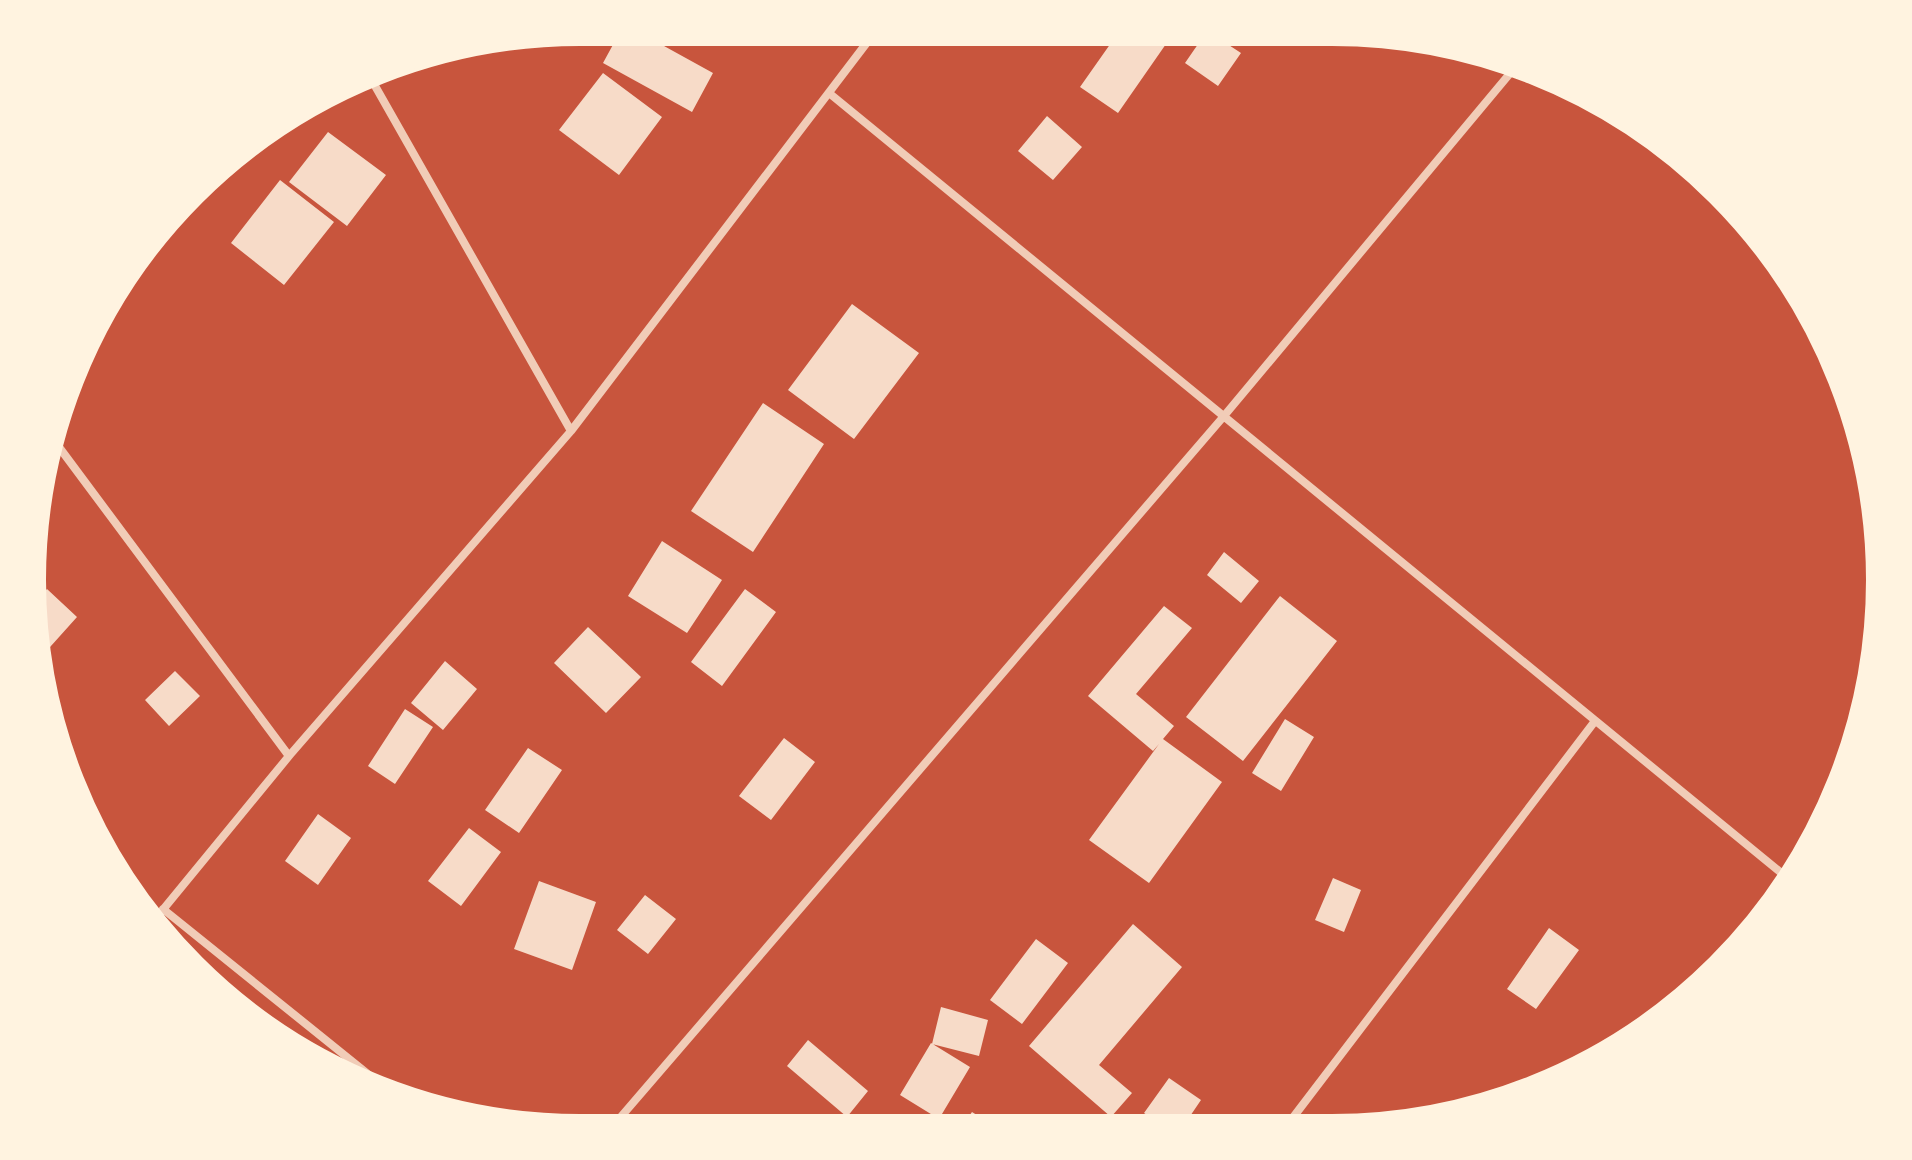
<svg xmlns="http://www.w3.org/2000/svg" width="1912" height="1160" font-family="'Space Grotesk',sans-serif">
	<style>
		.building { fill: #f7dbc8 }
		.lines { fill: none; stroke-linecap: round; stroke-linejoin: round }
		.minor { stroke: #f1ccb7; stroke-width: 8 }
		.rim { fill: none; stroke: #fff3e0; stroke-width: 4 }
	</style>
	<rect width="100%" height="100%" fill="#c8553d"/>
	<path class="building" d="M 621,30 L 635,30 L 713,73 L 692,112 L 603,63 Z
		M 1118,33 L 1150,33 L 1166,44 L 1118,113 L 1080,87 Z
		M 1205,34 L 1212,34 L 1241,53 L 1218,86 L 1185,63 Z
		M 603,73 L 662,117 L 619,175 L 559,130 Z
		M 1047,116 L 1082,147 L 1053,180 L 1018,151 Z
		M 328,132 L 386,175 L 347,226 L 289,182 Z
		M 280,180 L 334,222 L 284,285 L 231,243 Z
		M 852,304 L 919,353 L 854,439 L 788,390 Z
		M 763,403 L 824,444 L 753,552 L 691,511 Z
		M 662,541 L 722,580 L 687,633 L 628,596 Z
		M 1224,552 L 1259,581 L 1241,603 L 1207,575 Z
		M 47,589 L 77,617 L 42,656 L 34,604 Z
		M 745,589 L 776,612 L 722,686 L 691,662 Z
		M 1280,596 L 1337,641 L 1243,761 L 1186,717 Z
		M 1164,606 L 1192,628 L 1136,694 L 1174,726 L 1163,739 L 1222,782 L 1149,883 L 1089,840 L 1159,744 L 1153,751 L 1088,696 Z
		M 588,627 L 641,677 L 606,713 L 554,663 Z
		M 445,661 L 477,689 L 443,730 L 411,703 Z
		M 175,671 L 200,696 L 169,726 L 145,700 Z
		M 405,709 L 433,727 L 395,784 L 368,766 Z
		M 1285,719 L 1314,737 L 1281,791 L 1252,773 Z
		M 784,738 L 815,762 L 771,820 L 739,796 Z
		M 528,748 L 562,770 L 519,833 L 485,810 Z
		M 318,814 L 351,838 L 318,885 L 285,861 Z
		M 469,828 L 501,852 L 461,906 L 428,881 Z
		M 1333,878 L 1361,890 L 1344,932 L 1315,920 Z
		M 539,881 L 596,902 L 572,970 L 514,949 Z
		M 645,895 L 676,919 L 648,954 L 617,930 Z
		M 1133,924 L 1182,967 L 1099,1065 L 1132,1093 L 1111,1117 L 1029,1046 Z
		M 1549,928 L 1579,950 L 1536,1009 L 1507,989 Z
		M 1036,939 L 1068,963 L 1022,1024 L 990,1000 Z
		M 941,1007 L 988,1020 L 979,1056 L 932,1044 Z
		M 808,1040 L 868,1091 L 847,1117 L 787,1066 Z
		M 931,1043 L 970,1067 L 939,1119 L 900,1095 Z
		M 1169,1078 L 1201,1100 L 1182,1128 L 1166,1128 L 1144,1113 Z
		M 972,1112 L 996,1127 L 961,1127 Z"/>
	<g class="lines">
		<path class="minor" d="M 370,77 L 571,431
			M 829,93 L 1790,880
			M 53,439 L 289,756
			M 163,909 L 394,1095
			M 152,923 L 289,756 L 571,431 L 875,32
			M 613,1126 L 1224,416 L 1517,65
			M 1285,1128 L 1595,721"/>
	</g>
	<path d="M0 0H1912V1160H0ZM580 44H1332A536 536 0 0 1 1868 580V580A536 536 0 0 1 1332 1116H580A536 536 0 0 1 44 580V580A536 536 0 0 1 580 44Z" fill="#fff3e0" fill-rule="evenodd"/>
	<path class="rim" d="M580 44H1332A536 536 0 0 1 1868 580V580A536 536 0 0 1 1332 1116H580A536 536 0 0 1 44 580V580A536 536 0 0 1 580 44Z"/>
</svg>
